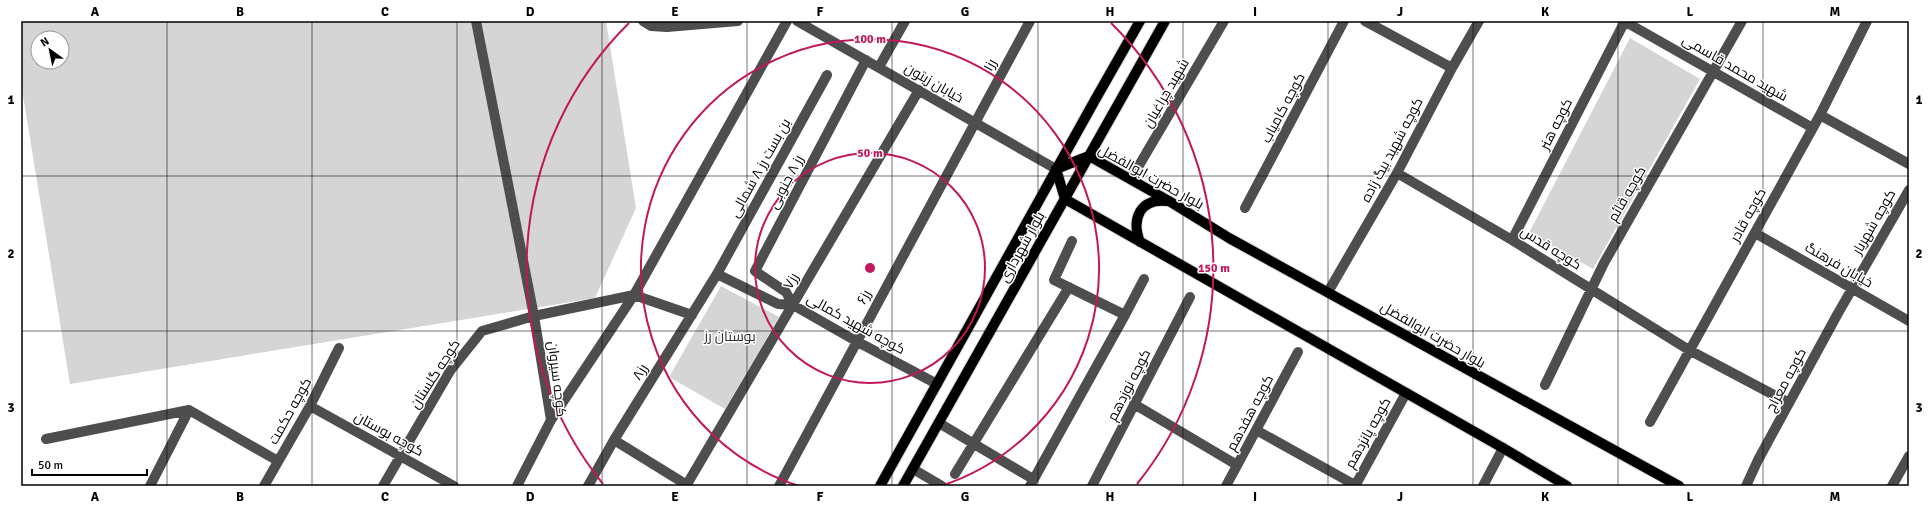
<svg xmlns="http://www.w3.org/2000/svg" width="1930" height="507" font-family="Signika,Cairo,sans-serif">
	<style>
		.green { fill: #d5d5d5; fill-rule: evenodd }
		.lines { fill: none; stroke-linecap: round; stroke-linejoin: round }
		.major-casing { stroke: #dbdbdb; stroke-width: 12 }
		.minor { stroke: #4e4e4e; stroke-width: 10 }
		.major { stroke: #000; stroke-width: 10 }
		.grid { fill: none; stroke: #000; stroke-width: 1; stroke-opacity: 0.55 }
		.ring { fill: none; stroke: #c2185b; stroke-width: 2 }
		.labels { text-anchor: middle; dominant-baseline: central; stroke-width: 3; stroke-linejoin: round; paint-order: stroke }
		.street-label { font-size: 14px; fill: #000; stroke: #fff }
		.park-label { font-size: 14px; fill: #2c2c2c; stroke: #fff }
		.centre { fill: #c2185b; stroke: #fff; stroke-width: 2 }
		.ring-label { font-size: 12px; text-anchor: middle; font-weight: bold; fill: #c2185b; stroke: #fff; stroke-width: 3; stroke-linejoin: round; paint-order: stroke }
		.neatline { fill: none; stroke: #000; stroke-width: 1.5 }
		.grid-label { font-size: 13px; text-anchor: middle; font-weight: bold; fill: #000 }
	</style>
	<rect width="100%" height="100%" fill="#fff"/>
	<path class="green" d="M 21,21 L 606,21 L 636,208 L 595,298 L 70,384 L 21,83 ZM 38,38 L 62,38 L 62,62 L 38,62 Z
		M 1630,38 L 1700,79 L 1593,269 L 1529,233 Z
		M 721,286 L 779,317 L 725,409 L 669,377 Z"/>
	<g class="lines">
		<g class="major-casing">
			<path id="major" d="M 1140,242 C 1131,219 1140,198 1167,201
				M 880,486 L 1095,100 L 1140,21
				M 903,486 L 1165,21
				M 1567,486 L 1503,448 L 1065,199 L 1056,169 L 1089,156 L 1169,201 L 1229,238 L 1679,486"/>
		</g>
		<path class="minor" d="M 476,21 L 534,316 L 551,420 L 517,486
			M 643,21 L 651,26 L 667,27 L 738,21
			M 797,21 L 1056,169
			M 1365,21 L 1452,68
			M 1624,21 L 1811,127
			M 879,67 L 905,21
			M 1820,115 L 1909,164
			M 1397,173 L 1512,240 L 1689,350 L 1789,403
			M 1131,179 L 1224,21
			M 1245,208 L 1344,21
			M 1755,233 L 1909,321
			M 1512,240 L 1625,21
			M 717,274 L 778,304 L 793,305 L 856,341 L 937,384
			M 1328,292 L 1397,173 L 1452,68 L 1479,21
			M 793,305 L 786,292 L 755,271 L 866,60
			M 1125,315 L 1144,279
			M 1545,385 L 1604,263 L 1742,21
			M 1134,404 L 1237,465
			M 310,406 L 454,486
			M 189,410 L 278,461
			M 551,420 L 634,295 L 787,21
			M 1650,422 L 1820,115 L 1867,21
			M 939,423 L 1033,479
			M 1256,430 L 1355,485
			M 46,439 L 189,410
			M 614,440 L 687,485
			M 913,469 L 942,486
			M 955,474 L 1069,287
			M 150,486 L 189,410
			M 264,486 L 310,406 L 339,348
			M 383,486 L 450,371 L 482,331 L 534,316 L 634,295 L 692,315
			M 588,486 L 614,440 L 717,274 L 827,75
			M 686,486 L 919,90
			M 779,486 L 1030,21
			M 1030,486 L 1125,315 L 1054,280 L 1072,241
			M 1092,486 L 1190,297
			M 1226,486 L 1298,352
			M 1355,486 L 1406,393
			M 1483,486 L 1503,448
			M 1746,486 L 1758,460 L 1837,315 L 1909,190
			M 1892,486 L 1909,456"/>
		<use href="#major" class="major"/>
	</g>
	<path class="grid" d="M 167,21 L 167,486M 312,21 L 312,486M 457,21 L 457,486M 602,21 L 602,486M 747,21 L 747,486M 892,21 L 892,486M 1038,21 L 1038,486M 1183,21 L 1183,486M 1328,21 L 1328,486M 1473,21 L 1473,486M 1618,21 L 1618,486M 1763,21 L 1763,486M 21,176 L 1909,176M 21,331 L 1909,331"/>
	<g class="ring">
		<circle cx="870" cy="268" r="115"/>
		<path d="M799 486A229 229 0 1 1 941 486"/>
		<path d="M603 484A344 344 0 0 1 629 23M1111 23A344 344 0 0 1 1137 484"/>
	</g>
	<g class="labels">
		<g class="street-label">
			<text transform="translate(990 65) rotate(-62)">رز۱</text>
			<text transform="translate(1735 68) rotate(30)">شهید محمد قاسمی</text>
			<text transform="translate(934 83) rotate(30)">خیابان زیتون</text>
			<text transform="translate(1166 93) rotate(-60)">شهید چراغیان</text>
			<text transform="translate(1283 108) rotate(-62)">کوچه کامیاب</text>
			<text transform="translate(1556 124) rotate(-63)">کوچه هنر</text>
			<text transform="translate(1392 150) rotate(-62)">کوچه شهید بیگ زاده</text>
			<text transform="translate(760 168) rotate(-61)">بن بست رز ۸ شمالی</text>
			<text transform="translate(1151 177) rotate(29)">بلوار حضرت ابوالفضل</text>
			<text transform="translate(786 182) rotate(-62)">رز ۸ جنوبی</text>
			<text transform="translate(1627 194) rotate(-60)">کوچه قائم</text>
			<text transform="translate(1748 215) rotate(-61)">کوچه قادر</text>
			<text transform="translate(1874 222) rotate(-60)">کوچه شهریار</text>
			<text transform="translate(1022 247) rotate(-61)">بلوار شهرداری</text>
			<text transform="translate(1551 248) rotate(32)">کوچه قدس</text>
			<text transform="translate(1839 265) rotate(30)">خیابان فرهنگ</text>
			<text transform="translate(791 281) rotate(-60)">رز۷</text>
			<text transform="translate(864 297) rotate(-61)">رز۶</text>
			<text transform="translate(856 324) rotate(29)">کوچه شهید کمالی</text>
			<text transform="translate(1433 335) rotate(30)">بلوار حضرت ابوالفضل</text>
			<text transform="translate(640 372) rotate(-58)">رز۸</text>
			<text transform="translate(435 374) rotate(-57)">کوچه گلستان</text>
			<text transform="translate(557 379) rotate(83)">کوچه سیروان</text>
			<text transform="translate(1786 380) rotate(-62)">کوچه معراج</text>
			<text transform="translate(1129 385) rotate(-63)">کوچه نوزدهم</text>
			<text transform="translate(290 411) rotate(-61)">کوچه حکمت</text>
			<text transform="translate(1250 413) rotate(-62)">کوچه هفدهم</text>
			<text transform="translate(1368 433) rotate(-61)">کوچه پانزدهم</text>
			<text transform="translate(389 434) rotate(29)">کوچه بوستان</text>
		</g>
		<g class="park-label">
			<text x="730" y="336">بوستان رز</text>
		</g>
	</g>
	<circle cx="870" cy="268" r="6" class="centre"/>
	<g class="ring-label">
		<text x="870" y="43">100 m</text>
		<text x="870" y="157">50 m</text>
		<text x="1214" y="272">150 m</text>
	</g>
	<rect width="1930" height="507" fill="none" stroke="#ffffff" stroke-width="44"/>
	<g transform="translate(50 50) rotate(327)"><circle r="19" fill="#ffffff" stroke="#999999"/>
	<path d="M0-3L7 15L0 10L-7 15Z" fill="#000000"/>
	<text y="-6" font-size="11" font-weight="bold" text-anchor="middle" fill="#000000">N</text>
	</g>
	<path d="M32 469v6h115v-6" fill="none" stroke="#000000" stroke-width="2"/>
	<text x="38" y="469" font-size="12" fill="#000000" stroke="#ffffff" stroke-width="3" paint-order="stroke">50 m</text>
	<rect x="22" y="22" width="1886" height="463" class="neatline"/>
	<g class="grid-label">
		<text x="95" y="16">A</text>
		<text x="240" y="16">B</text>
		<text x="385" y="16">C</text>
		<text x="530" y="16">D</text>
		<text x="675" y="16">E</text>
		<text x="820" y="16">F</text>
		<text x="965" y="16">G</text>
		<text x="1110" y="16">H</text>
		<text x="1255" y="16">I</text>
		<text x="1400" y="16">J</text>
		<text x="1545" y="16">K</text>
		<text x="1690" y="16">L</text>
		<text x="1835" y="16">M</text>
		<text x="11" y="104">1</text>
		<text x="1919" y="104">1</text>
		<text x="11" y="258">2</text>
		<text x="1919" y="258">2</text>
		<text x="11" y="412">3</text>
		<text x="1919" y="412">3</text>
		<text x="95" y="501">A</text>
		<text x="240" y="501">B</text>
		<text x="385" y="501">C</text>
		<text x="530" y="501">D</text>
		<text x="675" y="501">E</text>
		<text x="820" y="501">F</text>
		<text x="965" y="501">G</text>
		<text x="1110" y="501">H</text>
		<text x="1255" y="501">I</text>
		<text x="1400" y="501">J</text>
		<text x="1545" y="501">K</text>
		<text x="1690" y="501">L</text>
		<text x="1835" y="501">M</text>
	</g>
</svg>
